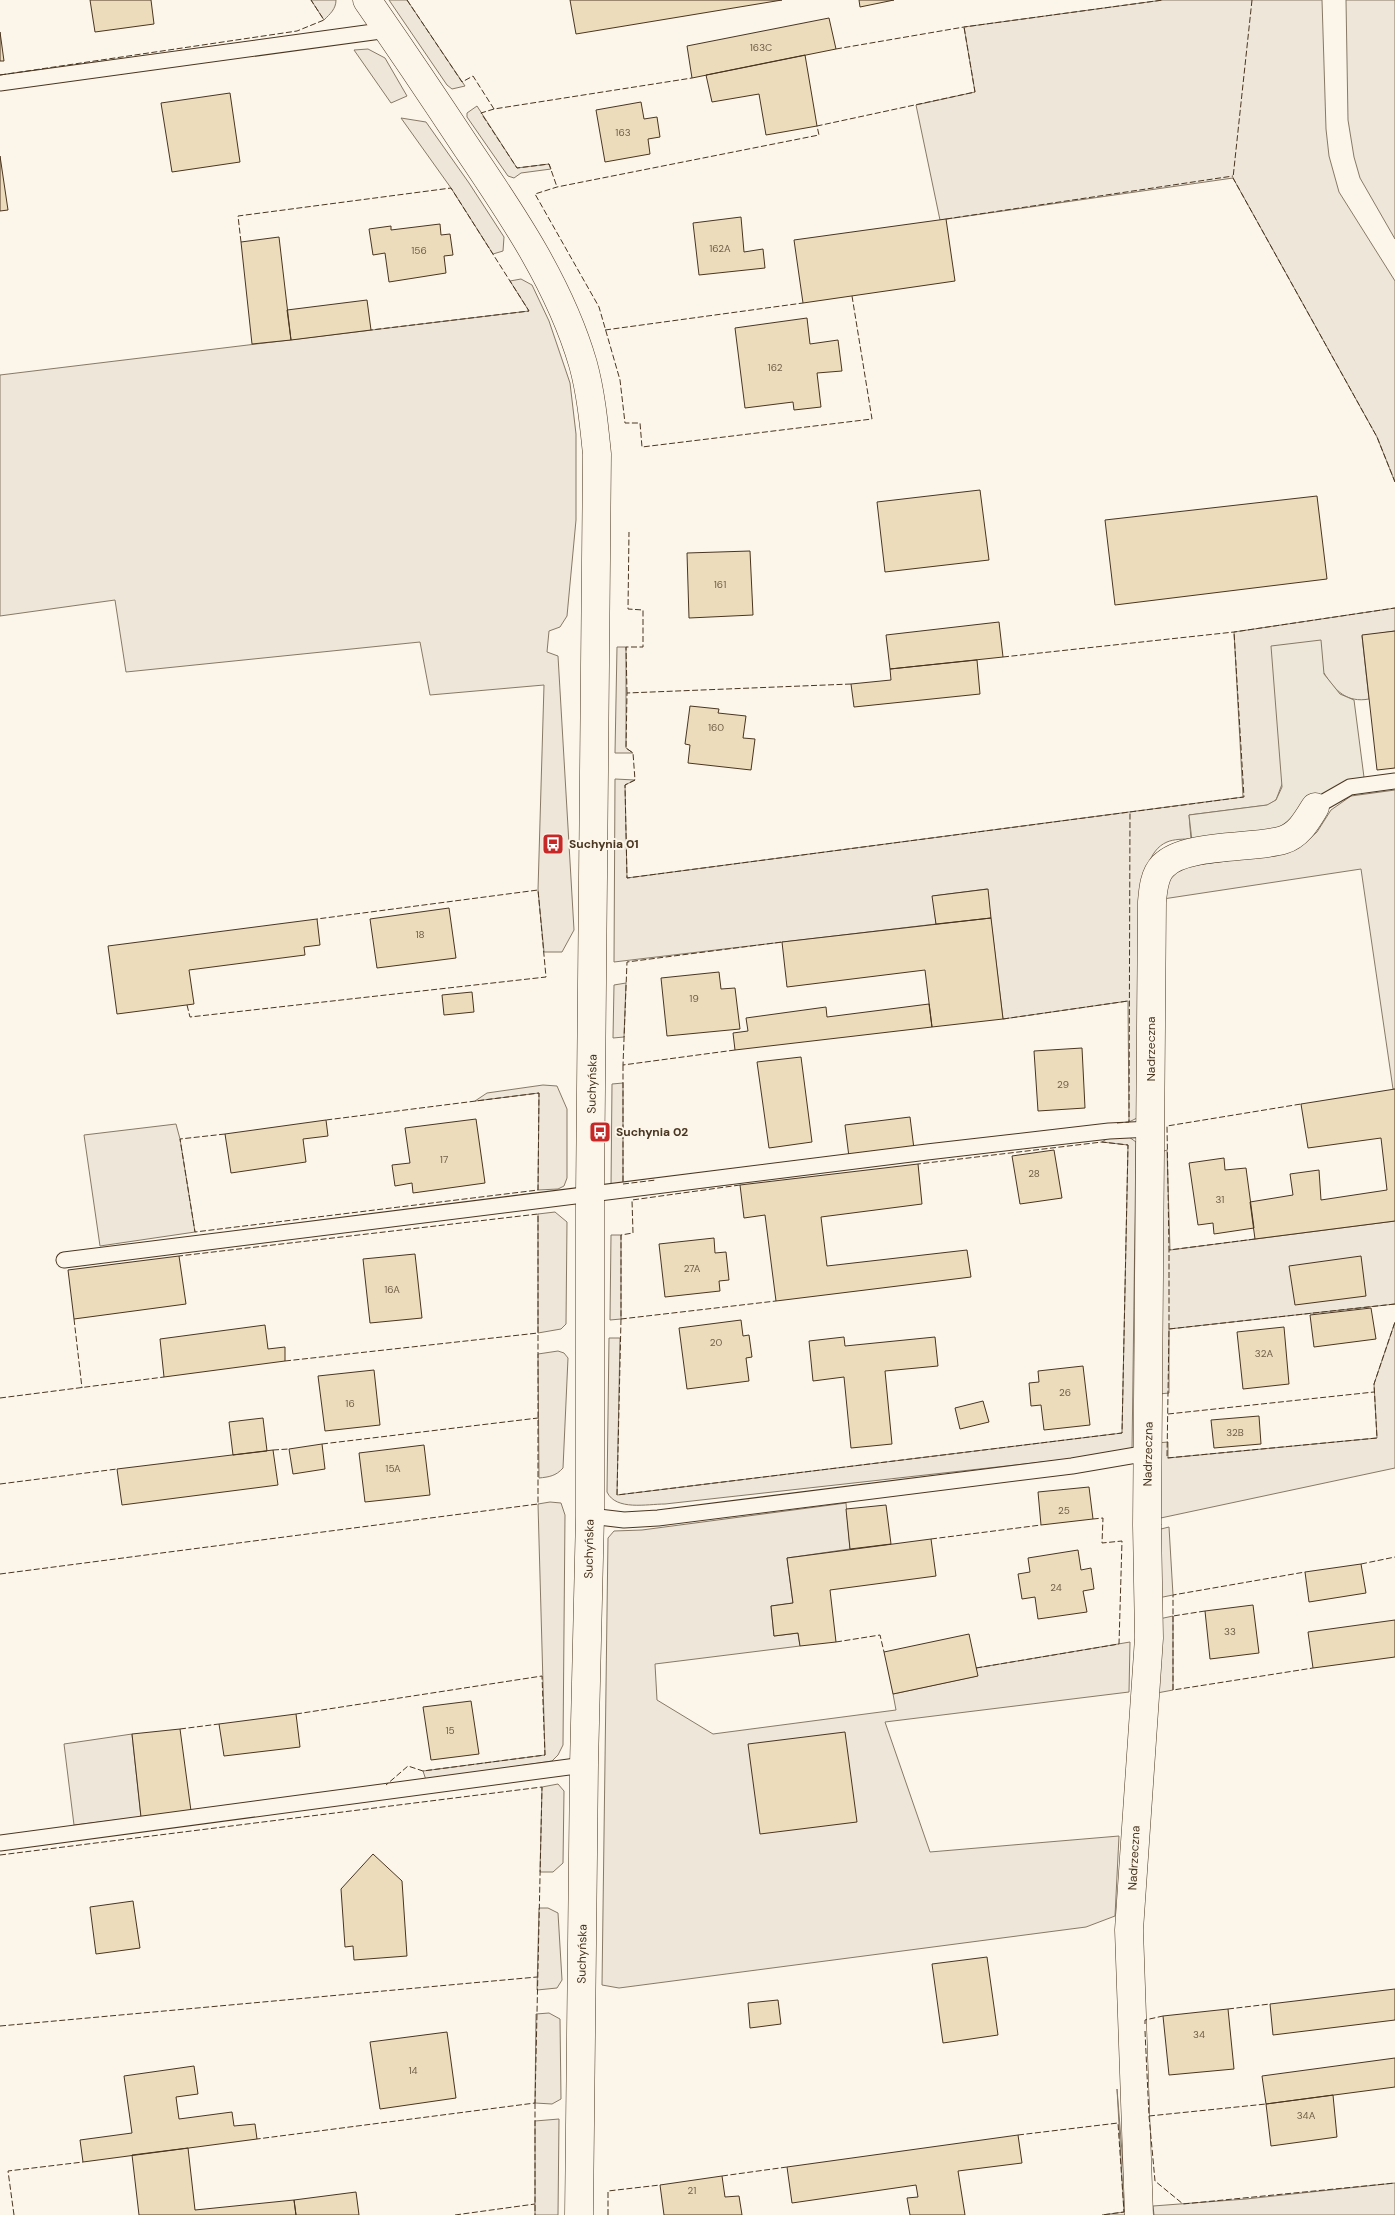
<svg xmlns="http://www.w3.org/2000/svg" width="1395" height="2215" font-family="'DM Sans',sans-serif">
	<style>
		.green { fill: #ede6d9; stroke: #887966 }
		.parking { fill: #ede7d9; stroke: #887966 }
		.building { fill: #ecdcbc; stroke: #4a3520 }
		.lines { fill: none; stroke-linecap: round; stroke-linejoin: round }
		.lane-casing { stroke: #4a3520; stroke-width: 17 }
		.street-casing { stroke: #4a3520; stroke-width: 29 }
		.secondary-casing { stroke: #4a3520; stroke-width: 29 }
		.lane { stroke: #fbf6e9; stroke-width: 15 }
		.street { stroke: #fbf6e9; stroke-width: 28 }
		.secondary { stroke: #fbf6e9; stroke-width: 28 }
		.fence { stroke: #4a3520; stroke-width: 1; stroke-dasharray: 6 2.5; stroke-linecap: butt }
		.labels { text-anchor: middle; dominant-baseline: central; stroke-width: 4; stroke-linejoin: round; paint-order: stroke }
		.number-label { font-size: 10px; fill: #725f47 }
		.poi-label { font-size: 12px; font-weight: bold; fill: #4a3520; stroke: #fbf6e9; text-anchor: start }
		.street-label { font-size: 12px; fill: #4a3520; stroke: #fbf6e9 }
	</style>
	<rect width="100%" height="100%" fill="#fbf6e9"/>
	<path class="green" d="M 311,0 L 336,0 C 336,9 330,14 324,20 Z
		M 389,0 L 407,0 L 465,86 L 452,89 L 447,85 Z
		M 1163,0 L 1322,0 L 1326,129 L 1329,156 L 1339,192 L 1395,281 L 1395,482 L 1377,437 L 1233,178 L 940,220 L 916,105 L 975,92 L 964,27 Z
		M 1346,0 L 1395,0 L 1395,239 L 1360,178 L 1354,157 L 1348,120 Z
		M 368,49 L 385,58 L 407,96 L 391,103 L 354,50 Z
		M 477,106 L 517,168 L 549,164 L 551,169 L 521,173 L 514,178 L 508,176 L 467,117 L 467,113 Z
		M 401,118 L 426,122 L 469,183 L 504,237 L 503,251 L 493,254 L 451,188 Z
		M 521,279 L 532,285 L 549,321 L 570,383 L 576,434 L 576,520 L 567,616 L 560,627 L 549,631 L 547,652 L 558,656 L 574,930 L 562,952 L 544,952 L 538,890 L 544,685 L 430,695 L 420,642 L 126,672 L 115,600 L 0,616 L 0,375 L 529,311 L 510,281 Z
		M 1395,608 L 1395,631 L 1362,636 L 1369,699 C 1347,703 1335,691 1324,673 L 1276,800 L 1268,805 L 1189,815 L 1191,839 C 1184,839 1174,839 1167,842 C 1148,850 1145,876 1140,894 L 1137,1118 L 1129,1122 L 1128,1001 L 1003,1019 L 987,889 L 933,896 L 936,924 L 614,962 L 615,779 L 635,780 L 625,785 L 627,878 L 1243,797 L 1234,632 Z
		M 617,647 L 626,647 L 626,748 L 633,753 L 615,753 Z
		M 1395,790 L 1395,1089 L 1393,1089 L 1361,869 L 1163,899 L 1168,881 L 1183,867 L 1284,853 L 1308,840 L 1317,832 L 1331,810 L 1351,796 Z
		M 626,983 L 624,1037 L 613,1038 L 614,985 Z
		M 623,1083 L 623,1184 L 611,1186 L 612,1084 Z
		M 543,1085 L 557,1086 L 567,1109 L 567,1178 L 564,1186 L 558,1189 L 538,1190 L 539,1093 L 475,1101 L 487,1093 Z
		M 176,1124 L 180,1139 L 195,1232 L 100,1246 L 84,1135 Z
		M 1129,1137 L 1136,1142 L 1132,1452 L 665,1504 C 647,1504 616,1511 607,1492 L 609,1338 L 620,1338 L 617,1495 L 1122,1433 L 1128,1145 L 1102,1142 L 1108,1138 Z
		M 1167,1150 L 1170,1250 L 1395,1221 L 1395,1304 L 1169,1329 L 1169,1393 L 1159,1394 L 1161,1152 Z
		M 555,1212 L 567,1222 L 566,1324 L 561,1329 L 538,1333 L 538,1214 Z
		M 611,1235 L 621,1235 L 621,1319 L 610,1320 Z
		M 1395,1322 L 1395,1468 L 1156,1519 L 1157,1443 L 1168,1442 L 1168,1458 L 1377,1438 L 1374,1384 Z
		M 558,1351 L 564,1353 L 568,1358 L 563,1468 C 556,1476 549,1477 539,1478 L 538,1354 Z
		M 550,1502 L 561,1503 L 565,1515 L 563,1745 L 558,1755 L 552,1761 L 426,1780 L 423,1771 L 545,1755 L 538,1504 Z
		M 846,1503 L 850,1549 L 787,1558 L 793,1603 L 771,1606 L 774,1636 L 798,1633 L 800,1646 L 655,1664 L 657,1700 L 713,1734 L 896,1710 L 893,1694 L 977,1676 L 976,1668 L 1130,1642 L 1129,1692 L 885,1722 L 930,1852 L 1119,1836 L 1115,1916 L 1086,1927 L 619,1988 L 602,1985 L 608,1538 L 614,1531 L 642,1530 Z
		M 1169,1527 L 1173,1595 L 1158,1598 L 1157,1530 Z
		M 1173,1616 L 1173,1690 L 1157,1693 L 1159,1619 Z
		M 132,1734 L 141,1817 L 74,1825 L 64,1744 Z
		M 558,1784 L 564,1791 L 563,1863 L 553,1872 L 540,1872 L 542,1787 Z
		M 539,1908 L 548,1908 L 558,1913 L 562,1980 L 557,1988 L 537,1990 Z
		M 549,2013 L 560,2019 L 561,2099 L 552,2104 L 535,2103 L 536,2014 Z
		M 1117,2089 L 1127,2215 L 1102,2215 L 1124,2212 Z
		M 559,2119 L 558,2215 L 535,2215 L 535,2121 Z
		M 1395,2183 L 1395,2215 L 1154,2215 L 1153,2206 L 1246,2199 Z"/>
	<path class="parking" d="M 1321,640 L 1324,674 L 1340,694 L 1354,700 L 1365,785 L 1350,787 L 1300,830 L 1192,841 L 1189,815 L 1267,805 L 1276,800 L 1282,787 L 1271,646 Z"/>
	<path class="building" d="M 90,0 L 151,0 L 154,24 L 95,32 Z
		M 570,0 L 782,0 L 576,34 Z
		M 859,0 L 894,0 L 860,7 Z
		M 829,18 L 836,49 L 692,78 L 687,46 Z
		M 0,32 L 4,61 L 0,61 Z
		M 805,55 L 817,126 L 766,135 L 759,94 L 712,102 L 706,75 Z
		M 230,93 L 240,162 L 172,172 L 161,103 Z
		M 641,102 L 644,119 L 657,117 L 660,137 L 648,139 L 650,154 L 605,162 L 596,110 Z
		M 0,156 L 8,210 L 0,211 Z
		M 741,217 L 744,252 L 763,249 L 765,268 L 699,275 L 693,223 Z
		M 946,219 L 955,281 L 803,303 L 794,240 Z
		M 440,224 L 441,235 L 450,234 L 453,255 L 444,256 L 446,273 L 389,282 L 385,253 L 373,255 L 369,229 L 391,226 L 391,230 Z
		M 279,237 L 291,340 L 252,344 L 241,242 Z
		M 367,300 L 371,330 L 291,340 L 287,310 Z
		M 807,318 L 810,344 L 838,340 L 842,371 L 817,373 L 821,407 L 794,410 L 793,402 L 745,408 L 735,328 Z
		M 980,490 L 989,560 L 885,572 L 877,502 Z
		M 1317,496 L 1327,579 L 1115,605 L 1105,520 Z
		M 750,551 L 753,615 L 689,618 L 687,553 Z
		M 999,622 L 1003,657 L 890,669 L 886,635 Z
		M 1395,631 L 1395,768 L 1377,770 L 1362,635 Z
		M 977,660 L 980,694 L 854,707 L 851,684 L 891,680 L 890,669 Z
		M 690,706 L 719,709 L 718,713 L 746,716 L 743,738 L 755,739 L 751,770 L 688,763 L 690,745 L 685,744 Z
		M 988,889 L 991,918 L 936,924 L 932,896 Z
		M 449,908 L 456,958 L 377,968 L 370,919 Z
		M 991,918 L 1003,1019 L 932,1027 L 925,970 L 787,987 L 782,942 Z
		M 317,919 L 320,945 L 304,947 L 305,955 L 189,970 L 194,1004 L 117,1014 L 108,946 Z
		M 719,972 L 721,989 L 735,988 L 740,1029 L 667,1036 L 661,978 Z
		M 472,992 L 474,1012 L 444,1015 L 442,995 Z
		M 929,1004 L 932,1027 L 735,1050 L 733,1033 L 748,1031 L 746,1018 L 826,1007 L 827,1017 Z
		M 1082,1048 L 1085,1108 L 1038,1111 L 1034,1051 Z
		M 801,1057 L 812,1142 L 769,1148 L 757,1062 Z
		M 1395,1089 L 1395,1221 L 1255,1239 L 1250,1202 L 1293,1195 L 1290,1174 L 1319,1170 L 1321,1200 L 1387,1190 L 1381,1138 L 1308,1148 L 1301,1104 Z
		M 910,1117 L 914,1149 L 849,1157 L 845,1125 Z
		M 476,1119 L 485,1183 L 413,1193 L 412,1183 L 395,1186 L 392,1165 L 410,1163 L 405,1128 Z
		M 326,1120 L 328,1136 L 303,1139 L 306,1162 L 231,1173 L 225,1134 Z
		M 1054,1150 L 1062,1198 L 1020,1204 L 1012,1156 Z
		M 1224,1158 L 1225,1170 L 1246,1168 L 1254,1228 L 1214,1234 L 1213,1223 L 1198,1225 L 1189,1163 Z
		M 918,1164 L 922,1204 L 821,1217 L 827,1266 L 967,1250 L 971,1277 L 776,1301 L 765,1215 L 744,1218 L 740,1185 Z
		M 714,1238 L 715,1253 L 726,1252 L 729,1280 L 719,1281 L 720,1291 L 665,1297 L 659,1244 Z
		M 415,1254 L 422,1318 L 370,1323 L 363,1259 Z
		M 179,1256 L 186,1304 L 74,1319 L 68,1270 Z
		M 1361,1256 L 1366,1296 L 1295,1305 L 1289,1266 Z
		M 1371,1308 L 1376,1339 L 1314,1347 L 1310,1315 Z
		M 741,1320 L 743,1336 L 749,1335 L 752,1357 L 746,1358 L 749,1381 L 687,1389 L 679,1328 Z
		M 265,1325 L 268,1349 L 285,1347 L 285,1361 L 164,1377 L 160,1339 Z
		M 1284,1327 L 1289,1384 L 1243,1389 L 1237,1332 Z
		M 844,1337 L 845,1346 L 935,1337 L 938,1366 L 885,1371 L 892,1444 L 851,1448 L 844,1377 L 813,1381 L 809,1341 Z
		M 1083,1366 L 1090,1425 L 1044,1430 L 1041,1405 L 1031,1406 L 1029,1383 L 1039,1382 L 1038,1371 Z
		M 374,1370 L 380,1425 L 325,1431 L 318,1376 Z
		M 983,1401 L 989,1422 L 960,1429 L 955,1408 Z
		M 1259,1416 L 1261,1444 L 1214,1448 L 1211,1420 Z
		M 263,1418 L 267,1451 L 233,1455 L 229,1422 Z
		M 322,1444 L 325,1469 L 293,1474 L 289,1449 Z
		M 424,1445 L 430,1495 L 365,1502 L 359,1453 Z
		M 273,1450 L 278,1485 L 122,1505 L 117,1469 Z
		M 1089,1487 L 1093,1519 L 1041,1525 L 1038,1492 Z
		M 886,1505 L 891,1544 L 850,1549 L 846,1509 Z
		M 931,1539 L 936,1576 L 830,1590 L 836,1642 L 800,1646 L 798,1633 L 774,1636 L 771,1606 L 793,1603 L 787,1558 Z
		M 1078,1550 L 1081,1570 L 1091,1568 L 1094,1589 L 1083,1591 L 1087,1612 L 1038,1619 L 1035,1597 L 1022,1599 L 1018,1574 L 1030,1572 L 1028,1558 Z
		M 1361,1564 L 1366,1593 L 1309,1602 L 1305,1572 Z
		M 1253,1605 L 1259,1653 L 1210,1659 L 1205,1611 Z
		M 1395,1620 L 1395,1657 L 1313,1668 L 1308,1632 Z
		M 969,1634 L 978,1676 L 893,1694 L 884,1652 Z
		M 471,1701 L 479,1754 L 431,1760 L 423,1707 Z
		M 296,1714 L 300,1747 L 224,1756 L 219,1724 Z
		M 180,1729 L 191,1811 L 141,1817 L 132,1734 Z
		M 845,1732 L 857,1822 L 760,1834 L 748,1744 Z
		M 373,1854 L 402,1881 L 407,1956 L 354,1960 L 353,1946 L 345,1947 L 341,1889 Z
		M 133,1901 L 140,1948 L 96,1954 L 90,1907 Z
		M 987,1957 L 998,2035 L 943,2043 L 932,1964 Z
		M 1395,1989 L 1395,2020 L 1273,2035 L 1270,2004 Z
		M 778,2000 L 781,2024 L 750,2028 L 748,2003 Z
		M 1228,2009 L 1234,2069 L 1169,2075 L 1163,2016 Z
		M 447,2032 L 456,2098 L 380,2109 L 370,2042 Z
		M 1395,2058 L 1395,2087 L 1266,2104 L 1262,2076 Z
		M 194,2066 L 198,2094 L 176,2097 L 179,2119 L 232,2112 L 234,2126 L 255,2124 L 257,2139 L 83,2162 L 80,2140 L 132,2133 L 124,2076 Z
		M 1333,2095 L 1337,2137 L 1271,2146 L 1266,2104 Z
		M 1018,2135 L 1022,2163 L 958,2171 L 965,2215 L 910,2215 L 907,2198 L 918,2197 L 916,2185 L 792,2203 L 787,2167 Z
		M 188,2148 L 195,2210 L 294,2200 L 296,2215 L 139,2215 L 132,2155 Z
		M 722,2176 L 725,2197 L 739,2196 L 742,2215 L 664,2215 L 660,2185 Z
		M 356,2192 L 359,2215 L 296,2215 L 294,2200 Z"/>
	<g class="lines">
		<g class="lane-casing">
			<path id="lane" d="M 0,83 L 388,30
				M 1315,807 L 1350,787 L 1395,781
				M 64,1260 L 927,1152 L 1109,1131 L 1151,1129
				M 590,1516 L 624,1520 L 658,1518 L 1072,1466 L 1148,1453
				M 0,1843 L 584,1765"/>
		</g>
		<g class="street-casing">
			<path id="street" d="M 1139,2215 L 1129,1930 L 1149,1638 L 1147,1525 L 1152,902 C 1153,890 1154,875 1163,866 C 1185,843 1254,849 1283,840 C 1299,835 1307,820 1315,807"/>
		</g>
		<g class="secondary-casing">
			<path id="secondary" d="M 367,0 C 401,49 434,98 467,148 C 513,216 560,285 583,364 C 591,393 594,425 597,454 L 590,1195 L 590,1516 L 584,1765 L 579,2215"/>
		</g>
		<use href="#lane" class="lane"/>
		<use href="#street" class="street"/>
		<use href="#secondary" class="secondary"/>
		<path class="fence" d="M 407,0 L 462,82 L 473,76 L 494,109 L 692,78
			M 1252,0 L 1233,178 L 1377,437 L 1395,482
			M 836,49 L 964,27 L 1163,0
			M 0,75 L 297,31 L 324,20 L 311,0
			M 494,109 L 481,113 L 517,168 L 549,164 L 557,187
			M 946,219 L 1233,176
			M 241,242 L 238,216 L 451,188 L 529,311 L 371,330
			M 852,296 L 872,419 L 642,447 L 640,423 L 625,423 L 620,380 L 599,307 L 535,194 L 557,187 L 819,135 L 817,126 L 975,92 L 964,27
			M 605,330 L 803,303
			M 1003,657 L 1234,632 L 1395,608
			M 851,684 L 627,693 L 626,748 L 633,753 L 635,780 L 625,785 L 627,878 L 1244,797 L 1234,632
			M 627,693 L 626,647 L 643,647 L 643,610 L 628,609 L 629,532
			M 187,1005 L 190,1017 L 546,977 L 538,890 L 317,919
			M 1003,1019 L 1128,1001
			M 735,1050 L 623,1065 L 627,962 L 782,942
			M 623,1065 L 623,1184 L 656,1180
			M 1117,1123 L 1129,1122 L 1130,812
			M 225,1134 L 180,1139 L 195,1232 L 538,1190 L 539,1093 L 326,1120
			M 740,1185 L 632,1200 L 633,1233 L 621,1235 L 621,1319 L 776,1301
			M 1255,1239 L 1169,1250 L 1167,1126 L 1301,1104
			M 1395,1304 L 1169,1329 L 1167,1458 L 1377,1438 L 1374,1384 L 1395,1322
			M 74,1319 L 82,1388
			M 621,1319 L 617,1495 L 1122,1433 L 1128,1145 L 1102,1142 L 918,1164
			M 1169,1329 L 1169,1250
			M 285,1361 L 538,1333
			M 0,1398 L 164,1377
			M 1168,1414 L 1374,1392
			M 322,1444 L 538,1418
			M 273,1450 L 289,1449
			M 0,1484 L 117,1469
			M 931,1539 L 1041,1525
			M 1361,1564 L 1395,1557
			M 0,1574 L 538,1504 L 538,1214 L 179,1256
			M 1205,1611 L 1173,1616 L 1173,1595 L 1305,1572
			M 1173,1616 L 1173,1690 L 1313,1668
			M 836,1642 L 880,1635 L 884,1652
			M 976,1668 L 1119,1644 L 1122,1541 L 1102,1543 L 1103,1518 L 1093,1519
			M 296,1714 L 542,1676 L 545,1755 L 423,1771 L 408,1766 L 386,1785
			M 180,1729 L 219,1724
			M 0,1855 L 542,1787 L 535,2103 L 257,2139
			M 1228,2009 L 1270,2004
			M 1145,2024 L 1145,2020 L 1163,2016
			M 0,2026 L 537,1977
			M 1145,2031 L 1149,2116 L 1266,2104
			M 535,2103 L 535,2215
			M 1149,2116 L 1155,2181 L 1183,2204 L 1395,2183
			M 1018,2135 L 1118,2123 L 1124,2212 L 1102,2215
			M 722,2176 L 787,2167
			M 14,2215 L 8,2171 L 83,2162
			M 455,2215 L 535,2204
			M 608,2215 L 608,2191 L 660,2185"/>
	</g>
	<defs>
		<g id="bus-square" transform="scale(1.125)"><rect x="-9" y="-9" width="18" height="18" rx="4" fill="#c62828" stroke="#fbf6e9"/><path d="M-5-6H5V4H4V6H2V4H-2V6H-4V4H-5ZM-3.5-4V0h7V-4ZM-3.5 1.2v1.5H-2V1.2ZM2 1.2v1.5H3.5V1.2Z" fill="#fff"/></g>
	</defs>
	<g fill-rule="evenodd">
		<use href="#bus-square" x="553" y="844"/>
		<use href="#bus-square" x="600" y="1132"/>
	</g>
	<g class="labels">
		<g class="number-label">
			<text x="761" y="47">163C</text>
			<text x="623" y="132">163</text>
			<text x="720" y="248">162A</text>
			<text x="419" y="250">156</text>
			<text x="775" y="367">162</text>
			<text x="720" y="584">161</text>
			<text x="716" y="727">160</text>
			<text x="420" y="934">18</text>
			<text x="694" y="998">19</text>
			<text x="1063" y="1084">29</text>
			<text x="444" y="1159">17</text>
			<text x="1034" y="1173">28</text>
			<text x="1220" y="1199">31</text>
			<text x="692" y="1268">27A</text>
			<text x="392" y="1289">16A</text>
			<text x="716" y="1342">20</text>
			<text x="1264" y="1353">32A</text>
			<text x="1065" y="1392">26</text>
			<text x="350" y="1403">16</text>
			<text x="1235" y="1432">32B</text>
			<text x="393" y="1468">15A</text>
			<text x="1064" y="1510">25</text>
			<text x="1056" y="1587">24</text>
			<text x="1230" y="1631">33</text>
			<text x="450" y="1730">15</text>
			<text x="1199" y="2034">34</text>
			<text x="413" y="2070">14</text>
			<text x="1306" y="2115">34A</text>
			<text x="692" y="2190">21</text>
		</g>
		<g class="poi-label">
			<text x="569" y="844">Suchynia 01</text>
			<text x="616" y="1132">Suchynia 02</text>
		</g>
		<g class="street-label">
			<text transform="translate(1151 1049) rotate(-90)">Nadrzeczna</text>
			<text transform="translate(592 1084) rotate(-89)">Suchyńska</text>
			<text transform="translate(1148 1454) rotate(-89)">Nadrzeczna</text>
			<text transform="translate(589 1549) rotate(-89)">Suchyńska</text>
			<text transform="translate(1134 1858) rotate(-87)">Nadrzeczna</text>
			<text transform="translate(582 1954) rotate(-89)">Suchyńska</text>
		</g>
	</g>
</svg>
